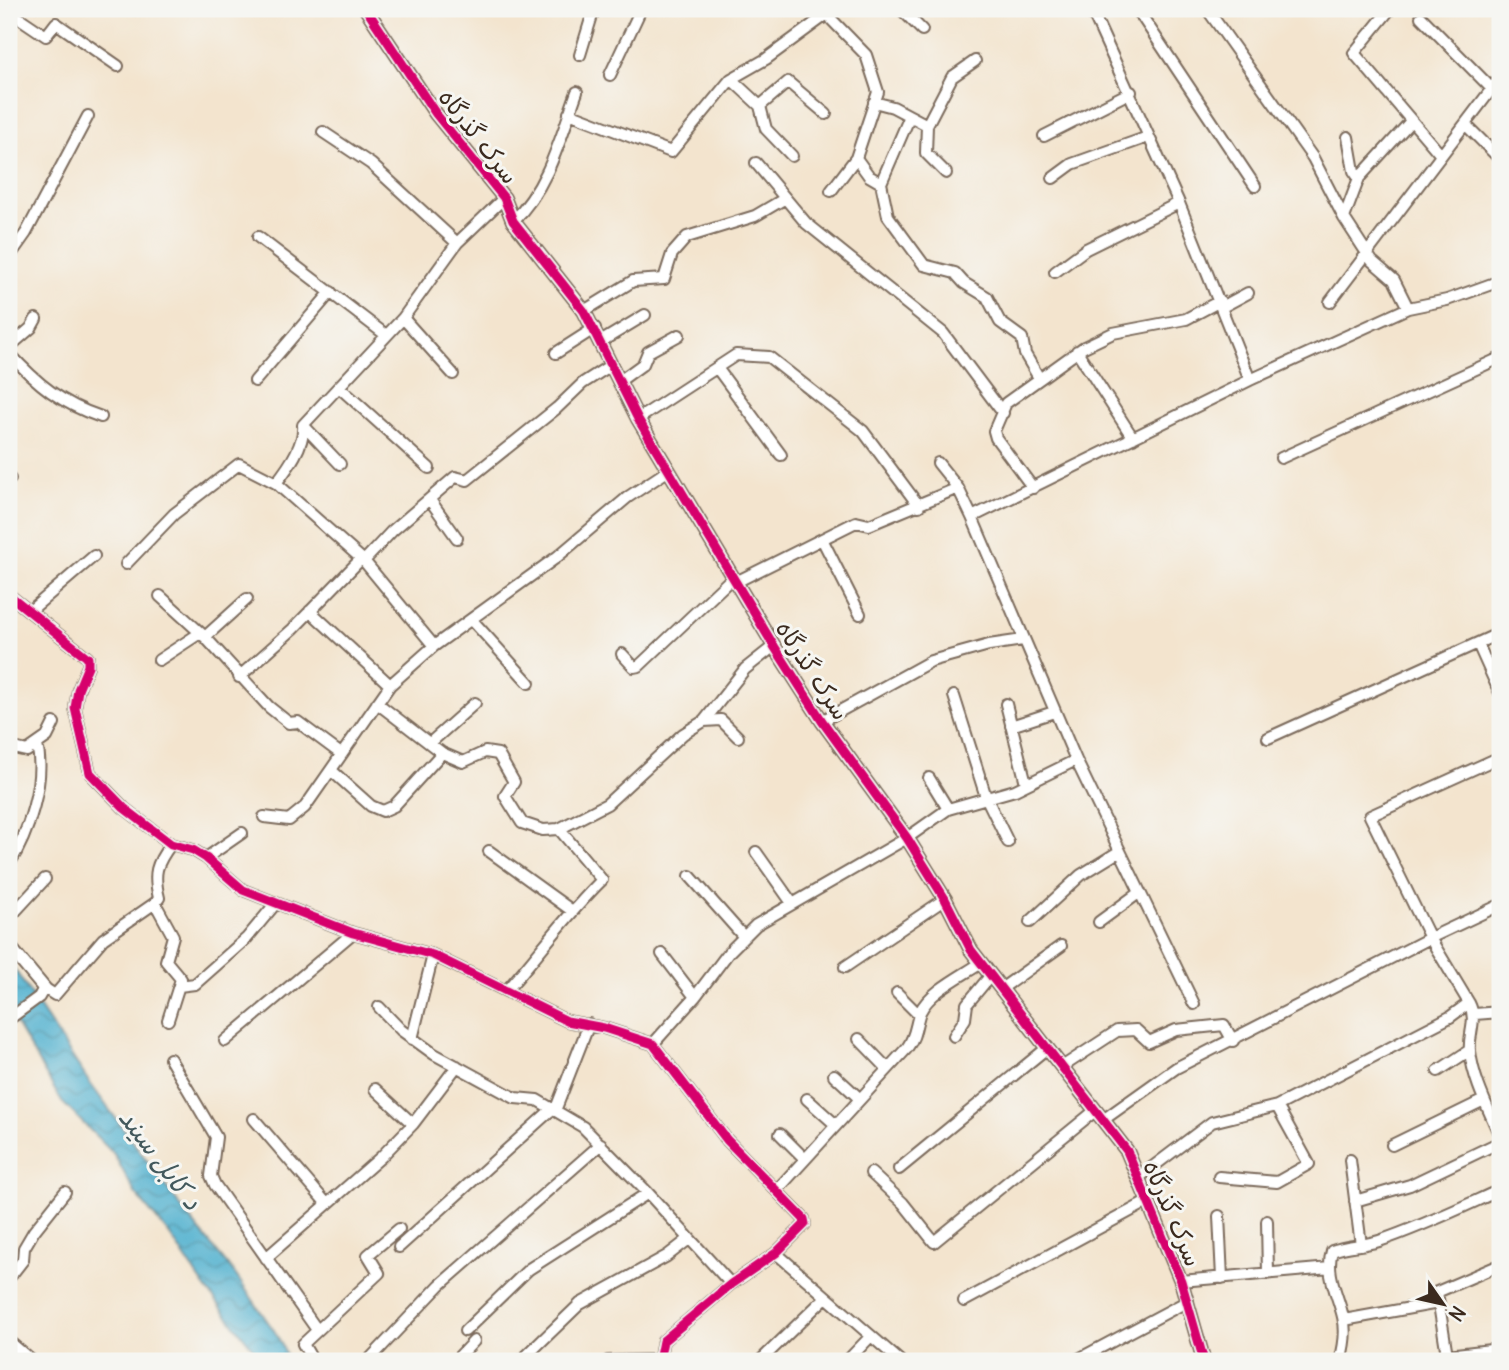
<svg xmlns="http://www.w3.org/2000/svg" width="1509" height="1370" font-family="Delius,'Playpen Sans Arabic',sans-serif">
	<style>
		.water { fill: url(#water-waves); stroke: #466e76; stroke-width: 2 }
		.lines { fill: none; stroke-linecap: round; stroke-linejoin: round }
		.minor-casing { stroke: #7b6b5c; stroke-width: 14 }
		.tertiary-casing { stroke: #7b6b5c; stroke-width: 16 }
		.secondary-casing { stroke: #7b6b5c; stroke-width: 18 }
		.minor { stroke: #fff; stroke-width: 10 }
		.tertiary { stroke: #fff; stroke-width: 12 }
		.secondary { stroke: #fff; stroke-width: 14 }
		.cycleway-casing { stroke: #f6f6f2; stroke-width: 13 }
		.cycleway { stroke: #d6006c; stroke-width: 9 }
		.labels { text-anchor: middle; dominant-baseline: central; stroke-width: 6; stroke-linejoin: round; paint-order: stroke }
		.street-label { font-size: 24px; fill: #3b2a1e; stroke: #f6f6f2 }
		.water-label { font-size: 26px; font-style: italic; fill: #43595c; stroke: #f6f6f2 }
	</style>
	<defs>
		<pattern id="water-waves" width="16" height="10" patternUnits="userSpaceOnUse" patternTransform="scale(1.75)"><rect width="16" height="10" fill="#51b1cf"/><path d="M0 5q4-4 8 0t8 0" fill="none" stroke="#4490a7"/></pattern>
	</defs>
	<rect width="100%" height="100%" fill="#f6f6f2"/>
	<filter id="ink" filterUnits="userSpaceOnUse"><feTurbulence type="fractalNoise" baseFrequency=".0143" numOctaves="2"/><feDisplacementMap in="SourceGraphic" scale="14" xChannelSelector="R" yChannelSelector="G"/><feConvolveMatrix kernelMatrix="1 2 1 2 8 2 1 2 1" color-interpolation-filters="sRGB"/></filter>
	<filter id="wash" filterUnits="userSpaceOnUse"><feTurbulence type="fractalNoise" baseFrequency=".00686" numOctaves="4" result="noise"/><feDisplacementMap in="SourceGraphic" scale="28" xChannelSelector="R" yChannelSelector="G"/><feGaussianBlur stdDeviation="1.57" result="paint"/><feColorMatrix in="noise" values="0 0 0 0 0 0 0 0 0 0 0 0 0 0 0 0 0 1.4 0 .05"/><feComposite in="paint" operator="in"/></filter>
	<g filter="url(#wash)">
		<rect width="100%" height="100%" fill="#f3e4ce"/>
		<path class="water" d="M 9,961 L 89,1082 L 189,1218 L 235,1274 L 277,1335 L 289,1361 L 263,1361 L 205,1287 L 169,1234 L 135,1193 L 114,1154 L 62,1102 L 9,1012 Z"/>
	</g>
	<g filter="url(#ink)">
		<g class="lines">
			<g class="minor-casing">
				<path id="minor" d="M 829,9 L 832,20 L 866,55 L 878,92 L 856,158 L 869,176 L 881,183
					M 901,9 L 922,30
					M 1091,9 L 1179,203 L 1250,380
					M 1137,9 L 1255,186
					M 1207,9 L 1313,158 L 1344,218 L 1372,261 L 1394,280 L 1408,308
					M 1390,9 L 1354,53 L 1440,154
					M 1299,10 L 1300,9
					M 9,11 L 46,36 L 56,23 L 118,66
					M 1421,17 L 1492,89
					M 580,55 L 594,9
					M 610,75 L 641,9
					M 731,79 L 760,106 L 788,82 L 826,114
					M 874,102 L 893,107 L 927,125
					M 760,106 L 766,129 L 792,156
					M 569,113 L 671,152 L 731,79 L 766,59 L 834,9
					M 910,116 L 881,183 L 888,216 L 924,265 L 955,273 L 964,283 L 987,297 L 1000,322 L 1022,338 L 1025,354 L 1039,378
					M 1465,124 L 1500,159
					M 323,132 L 371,164 L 457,243
					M 1044,136 L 1131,92
					M 1348,137 L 1354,171 L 1359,178
					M 756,163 L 806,223 L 943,333 L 1003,413
					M 946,173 L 926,153 L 927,125 L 952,77 L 975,61
					M 1053,178 L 1072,164 L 1148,137
					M 831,191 L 856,158
					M 1344,218 L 1359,178 L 1411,121
					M 513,221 C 548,188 561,136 577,92
					M 258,237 L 386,335
					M 9,257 L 26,233 L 88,116
					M 1055,272 L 1086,249 L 1179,203
					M 1330,302 L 1500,78
					M 1222,307 L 1248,293
					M 584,311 L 633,281 L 664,279 L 672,254 L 687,237 L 755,216 L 784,199
					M 403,318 L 453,374
					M 602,341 L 645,315
					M 9,347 L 31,328 L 36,319
					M 1077,351 L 1133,438
					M 9,353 C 37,384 62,404 101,417
					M 556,353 L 595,328
					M 717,368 L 781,455
					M 621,380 L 643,364 L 648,352 L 679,335
					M 255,381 L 331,292
					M 339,387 L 429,468
					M 638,419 L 736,355 L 769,357 L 863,431 L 919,506
					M 303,425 L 340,464
					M 1281,458 L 1500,358
					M 938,463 L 958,488 L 972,517 L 1076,760 L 1194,1004
					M 9,478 L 10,479
					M 1033,488 L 996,438 L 994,431 L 1006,403 L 1084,347 L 1113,333 L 1186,319 L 1220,301
					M 430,500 L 457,538
					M 972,517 L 1250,380 L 1408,308 L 1447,300 L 1500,281
					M 822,539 L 860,614
					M 364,561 L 392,531 L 455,477 L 467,480 L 557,408 L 583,383 L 611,365
					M 126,564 L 174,514 L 239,464 L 276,483
					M 736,582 L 856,522 L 869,525 L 958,488
					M 9,595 L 88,658 L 88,666 L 78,690 L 75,708 L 90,773 L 124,808 L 171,844 L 193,850 L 206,858 L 243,890 L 353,933 L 433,955 L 567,1021 L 604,1028 L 653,1044 L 727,1140 L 804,1219 L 805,1224 L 776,1253 L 731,1284 L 663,1341 L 659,1361
					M 160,596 L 205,637 L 269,707 L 289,723 L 298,722 L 341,754
					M 31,610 L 94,556
					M 310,611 L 390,685
					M 472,620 L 529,683
					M 205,637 L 247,599
					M 1478,644 L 1500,693
					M 434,646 L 364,561 L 276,483 C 288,468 305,445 303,425 L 403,318 L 457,243 L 504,198
					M 622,654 L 634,667 L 639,666 L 733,577
					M 159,660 L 200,633
					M 239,677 L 293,629 L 360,560
					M 954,696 L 986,797 L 1008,842
					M 377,703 L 442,753 L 463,762 L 485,752 L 498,754 L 514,782 L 505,796 L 522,823 L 543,830 L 559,829 L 607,804 L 683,734 L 704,721 L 745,669 L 774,646
					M 1006,704 L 1026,783
					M 704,721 L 721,720 L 738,737
					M 822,721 L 931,661 L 989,645 L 1023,640
					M 1011,726 L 1054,712
					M 1268,738 L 1500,633
					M 430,743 L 475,703
					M 9,747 L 27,751 L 47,737 L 54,723
					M 332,771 L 371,806 L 383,811 L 394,806 L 442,753
					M 929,778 L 948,809
					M 264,817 L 289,820 L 305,807 L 390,685 L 434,646 L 557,557 L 628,497 L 669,470
					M 489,851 L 571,910
					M 756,852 L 792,903
					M 206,858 L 242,833
					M 9,864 C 28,836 46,779 37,745
					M 690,876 L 744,937
					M 155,903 L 173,936 L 166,961 L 181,979 L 168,1020
					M 9,918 L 45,879
					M 1030,922 L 1081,875 L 1120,851
					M 1099,922 L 1140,892
					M 662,954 L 695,997
					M 845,967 L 945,899
					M 179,986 L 195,984 L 247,938 L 276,903
					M 1001,989 L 1061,946
					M 506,991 C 539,954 567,914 602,880 L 559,829
					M 897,993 L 919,1015
					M 1469,1003 C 1478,1021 1468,1033 1470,1051 C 1473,1080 1489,1110 1500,1136
					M 379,1007 L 401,1030 L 434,1054 L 515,1098 L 537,1100 L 583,1127 L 648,1193 L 731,1284
					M 1475,1014 L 1500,1012
					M 9,1019 L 39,997 L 44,988 L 55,995 L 103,939 L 155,903 L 159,898 C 153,873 156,864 171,844
					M 954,1036 L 965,1019 L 967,1004 L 991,975
					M 412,1039 L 433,955
					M 859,1039 L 887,1068
					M 225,1041 L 353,933
					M 653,1044 L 695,997 L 729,952 L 756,925 L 907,838 L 948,809 L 1015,790 L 1076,760
					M 170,1059 L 216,1137 L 211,1176 L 215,1185 L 315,1327
					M 1062,1067 L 1117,1031 L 1136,1030 L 1149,1042 L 1176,1030 L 1224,1025 L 1233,1041
					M 1438,1071 L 1470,1050
					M 834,1075 L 860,1099
					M 375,1089 L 413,1124
					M 807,1099 L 836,1125
					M 555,1111 L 589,1024
					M 254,1119 L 327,1204
					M 1103,1120 L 1176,1068 L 1430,938 L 1500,905
					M 780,1134 L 805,1159
					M 1392,1145 L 1484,1100
					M 1350,1160 L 1361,1245
					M 899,1169 L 1047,1048
					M 871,1173 L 903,1203 L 934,1242 L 1096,1110
					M 1219,1177 L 1277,1182 L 1309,1164 L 1277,1106
					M 1138,1178 L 1212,1122 L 1277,1106 L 1450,1017 L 1469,1003 L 1430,938 L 1370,816 L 1500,757
					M 777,1190 L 907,1048 C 916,1036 915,1026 920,1012 C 930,991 962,976 981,963
					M 1355,1201 L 1410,1185 L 1500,1142
					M 1219,1216 L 1222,1278
					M 1267,1221 L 1268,1274
					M 399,1247 L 551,1110
					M 776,1253 L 900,1361
					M 266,1258 L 381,1157 L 413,1124 L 457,1066
					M 1500,1265 L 1437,1292 L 1447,1355 L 1500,1349
					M 9,1278 L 23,1260 L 24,1248 L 34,1231 L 65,1192
					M 1181,1281 L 1330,1268
					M 964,1301 L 1147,1202
					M 1344,1320 L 1433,1304
					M 465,1331 L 529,1269 L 648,1193
					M 313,1361 L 303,1344 L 379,1273 L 368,1255 L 399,1229
					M 368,1361 L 440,1285 L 601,1144
					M 455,1361 L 474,1341
					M 521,1361 L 580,1304 L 667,1256 L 689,1239
					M 608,1361 L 659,1360
					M 760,1361 L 826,1297
					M 847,1361 L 870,1337
					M 1075,1361 L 1188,1301
					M 1340,1361 C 1344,1347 1347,1332 1343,1317 C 1338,1295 1325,1273 1332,1251 C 1347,1245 1363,1246 1379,1241 C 1421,1227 1460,1208 1500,1190"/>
			</g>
			<g class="tertiary-casing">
				<path id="tertiary" d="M 366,9 L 436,114 L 504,198 L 513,221 L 584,311 L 638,419 L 774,646 L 822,721 L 907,838 L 945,899 L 971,950 L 1127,1151 L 1181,1281 L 1204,1361
					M 9,946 L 44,988"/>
			</g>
			<g class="secondary-casing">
				<path id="secondary" d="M 9,1344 L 29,1361
					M 9,1359 L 12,1361"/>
			</g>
			<use href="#minor" class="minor"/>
			<use href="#tertiary" class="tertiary"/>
			<use href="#secondary" class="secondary"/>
			<g class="cycleway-casing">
				<path id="cycleway" d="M 366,9 L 436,114 L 504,198 L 513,221 L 584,311 L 638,419 L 774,646 L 822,721 L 907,838 L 945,899 L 971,950 L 1127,1151 L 1181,1281 L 1204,1361
					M 9,595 L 88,658 L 88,666 L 78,690 L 75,708 L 90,773 L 124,808 L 171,844 L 193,850 L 206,858 L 243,890 L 353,933 L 433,955 L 567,1021 L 604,1028 L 653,1044 L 727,1140 L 804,1219 L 805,1224 L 776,1253 L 731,1284 L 663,1341 L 659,1361"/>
			</g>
			<use href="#cycleway" class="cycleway"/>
		</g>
	</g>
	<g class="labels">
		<g class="street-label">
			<text transform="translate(479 136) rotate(52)">سرک گذرگاه</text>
			<text transform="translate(813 670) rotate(57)">سرک گذرگاه</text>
			<text transform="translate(1173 1213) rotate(67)">سرک گذرگاه</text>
		</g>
		<g class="water-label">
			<text transform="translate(161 1159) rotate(53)">د کابل سيند</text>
		</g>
	</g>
	<rect width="1509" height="1370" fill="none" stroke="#f6f6f2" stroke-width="35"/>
	<g transform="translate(1443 1304) rotate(124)" stroke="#f6f6f2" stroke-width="5" paint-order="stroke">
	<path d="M0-5L12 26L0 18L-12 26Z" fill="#3b2a1e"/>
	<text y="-10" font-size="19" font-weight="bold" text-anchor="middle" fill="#3b2a1e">N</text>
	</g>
</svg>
